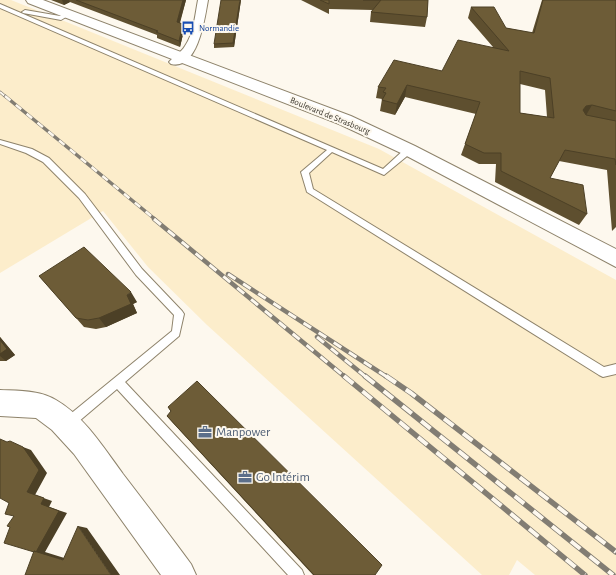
<svg xmlns="http://www.w3.org/2000/svg" width="616" height="575" font-family="'Alegreya Sans',sans-serif">
	<style>
		.built { fill: #fcedcb }
		.lines { fill: none; stroke-linecap: round; stroke-linejoin: round }
		.service-casing { stroke: #8e836b; stroke-width: 2 }
		.minor-casing { stroke: #8e836b; stroke-width: 2 }
		.tertiary-casing { stroke: #8e836b; stroke-width: 2 }
		.secondary-casing { stroke: #8e836b; stroke-width: 2 }
		.service { fill: #fff; fill-rule: evenodd }
		.minor { fill: #fff; fill-rule: evenodd }
		.tertiary { fill: #fff; fill-rule: evenodd }
		.secondary { fill: #fff; fill-rule: evenodd }
		.rail-far3-casing { stroke: #827d73; stroke-width: 3 }
		.rail-far2-casing { stroke: #827d73; stroke-width: 3.5 }
		.rail-far1-casing { stroke: #827d73; stroke-width: 4.5 }
		.rail-casing { stroke: #827d73; stroke-width: 5.5 }
		.rail-far3 { stroke: #fdf8ee; stroke-width: 2; stroke-dasharray: 5.5; stroke-linecap: butt }
		.rail-far2 { stroke: #fdf8ee; stroke-width: 2.5; stroke-dasharray: 7; stroke-linecap: butt }
		.rail-far1 { stroke: #fdf8ee; stroke-width: 3; stroke-dasharray: 9; stroke-linecap: butt }
		.rail { stroke: #fdf8ee; stroke-width: 4; stroke-dasharray: 12; stroke-linecap: butt }
		.wall { fill: #5e4f2f; fill-rule: evenodd }
		.shaded-wall { fill: #4c4026 }
		.building { fill: #6d5c37; stroke: #4c4026; fill-rule: evenodd }
		.labels { text-anchor: middle; dominant-baseline: central; stroke-width: 4; stroke-linejoin: round; paint-order: stroke }
		.far-transit-label { font-size: 9px; fill: #164399; stroke: #fdf8ee; text-anchor: start }
		.far-street-label { font-size: 9px; fill: #3c372d; stroke: #fdf8ee }
		.near-service-label { font-size: 13px; fill: #4e5e75; stroke: #fdf8ee; text-anchor: start }
	</style>
	<rect width="100%" height="100%" fill="#fdf8ee"/>
	<path class="built" d="M 0,0 L 11,0 L 46,14 L 42,17 L 64,21 L 379,149 L 616,280 L 616,575 L 535,575 L 517,560 L 509,575 L 482,575 L 207,325 L 148,267 L 103,211 L 0,273 Z"/>
	<g class="lines">
		<g class="service-casing">
			<path id="service" d="M 0,4 L 383,169 L 406,148 L 412,148 L 412,152 L 384,175 L 332,152 L 309,173 L 313,189 L 604,367 L 616,364 L 616,374 L 603,377 L 599,375 L 307,192 L 301,172 L 327,150 L 0,8 Z
				M 25,10 L 60,16 L 68,12 L 71,14 L 61,20 L 23,13 L 22,12 Z
				M 0,140 L 32,149 L 49,158 L 85,194 L 142,269 L 182,311 L 184,314 L 179,336 L 125,382 L 302,570 L 304,575 L 288,575 L 117,389 L 71,428 L 67,429 L 63,428 L 62,424 L 63,420 L 172,331 L 174,315 L 136,275 L 79,198 L 43,162 L 26,153 L 0,144 Z"/>
		</g>
		<g class="minor-casing">
			<path id="minor" d="M 198,0 L 208,0 C 205,17 198,71 171,64 L 169,62 C 174,56 181,53 185,46 C 194,33 195,15 198,0 Z"/>
		</g>
		<g class="tertiary-casing">
			<path id="tertiary" d="M 26,0 L 43,0 L 351,116 L 415,146 L 616,249 L 616,267 L 403,154 L 339,124 L 28,3 Z"/>
		</g>
		<g class="secondary-casing">
			<path id="secondary" d="M 0,390 C 20,391 39,390 56,400 C 84,416 104,448 123,474 C 146,504 169,534 191,564 L 196,575 L 161,575 L 74,454 L 52,430 L 36,418 L 0,416 Z"/>
		</g>
		<use href="#service" class="service"/>
		<use href="#minor" class="minor"/>
		<use href="#tertiary" class="tertiary"/>
		<use href="#secondary" class="secondary"/>
		<g class="rail-far3-casing">
			<path id="rail-far3" d="M 0,92 L 6,97"/>
		</g>
		<g class="rail-far2-casing">
			<path id="rail-far2" d="M 5,96 L 156,220"/>
		</g>
		<g class="rail-far1-casing">
			<path id="rail-far1" d="M 154,219 L 345,377
				M 228,274 L 387,377
				M 317,337 L 366,377"/>
		</g>
		<g class="rail-casing">
			<path id="rail" d="M 344,376 L 585,575
				M 365,376 L 613,575
				M 386,376 L 411,393 L 616,552"/>
		</g>
		<use href="#rail-far3" class="rail-far3"/>
		<use href="#rail-far2" class="rail-far2"/>
		<use href="#rail-far1" class="rail-far1"/>
		<use href="#rail" class="rail"/>
	</g>
	<path class="wall" d="M 51,0 L 186,0 L 180,23 L 184,30 L 180,47 L 157,38 L 157,35 L 70,2 L 64,5 Z
		M 241,0 L 234,47 L 214,48 L 214,44 Z
		M 301,0 L 428,0 L 427,17 L 425,27 L 370,22 L 371,12 L 373,10 L 329,9 L 329,14 Z
		M 542,0 L 616,0 L 616,227 L 612,231 L 607,170 L 559,161 L 550,178 L 587,214 L 579,225 L 495,182 L 496,164 L 479,164 L 461,155 L 476,114 L 405,97 L 395,115 L 380,111 L 382,99 L 376,98 L 378,87 L 442,71 L 493,47 L 468,18 L 471,7 L 506,28 L 532,33 ZM 520,84 L 545,90 L 547,117 L 520,113 Z
		M 39,276 L 137,302 L 133,304 L 137,313 L 106,327 L 96,329 L 84,327 Z
		M 0,337 L 15,355 L 6,361 L 0,361 Z
		M 168,407 L 375,575 L 313,575 L 173,423 L 167,416 L 171,412 Z"/>
	<path class="shaded-wall" d="M 62,0 L 69,0 L 70,2 L 64,5 Z
		M 183,0 L 186,0 L 178,28 L 177,22 Z
		M 240,0 L 241,0 L 234,47 L 233,43 Z
		M 183,24 L 184,30 L 180,47 L 179,41 Z
		M 407,85 L 405,97 L 395,115 L 397,104 Z
		M 592,105 L 585,117 L 583,110 L 586,106 Z
		M 131,292 L 137,302 L 133,304 L 137,313 L 106,327 L 99,318 L 127,295 Z
		M 0,337 L 15,355 L 6,361 L 0,356 Z
		M 23,447 L 31,450 L 47,473 L 35,495 L 52,501 L 49,507 L 67,513 L 45,552 L 74,561 L 63,560 L 36,553 L 41,504 L 27,492 Z
		M 78,526 L 87,528 L 120,575 L 111,575 Z"/>
	<path class="building" d="M 76,0 L 183,0 L 177,22 L 183,24 L 179,41 L 156,32 L 158,31 Z
		M 221,0 L 240,0 L 233,43 L 214,44 Z
		M 320,0 L 329,0 L 329,4 Z
		M 363,0 L 428,0 L 427,17 L 371,12 L 381,0 Z
		M 543,0 L 616,0 L 616,111 L 592,105 L 586,106 L 583,110 L 586,115 L 616,121 L 616,165 L 615,159 L 565,150 L 550,178 L 583,185 L 587,214 L 501,171 L 501,153 L 484,153 L 465,144 L 480,102 L 407,85 L 397,104 L 382,100 L 386,93 L 383,92 L 386,88 L 378,87 L 394,60 L 442,71 L 458,40 L 509,51 L 471,7 L 494,7 L 506,28 L 534,33 ZM 520,71 L 550,78 L 554,118 L 520,113 Z
		M 84,247 L 131,292 L 127,295 L 131,304 L 99,318 L 88,320 L 76,318 L 39,276 Z
		M 0,340 L 7,349 L 0,354 Z
		M 197,381 L 382,565 L 375,575 L 314,575 L 167,416 L 171,411 L 168,407 Z
		M 0,439 L 7,442 L 10,441 L 23,447 L 39,470 L 27,492 L 44,498 L 41,504 L 59,511 L 36,552 L 34,551 L 34,552 L 4,543 L 10,527 L 7,526 L 14,516 L 5,514 L 9,503 L 0,498 Z
		M 78,526 L 111,575 L 25,575 L 34,551 L 63,560 Z"/>
	<defs>
		<g id="bus-bare" transform="scale(1.08)"><path d="M-5-6H5V4H4V6H2V4H-2V6H-4V4H-5ZM-3.5-4V0h7V-4ZM-3.5 1.2v1.5H-2V1.2ZM2 1.2v1.5H3.5V1.2Z" fill="#1a4fb4" stroke="#fdf8ee" stroke-width="2.5" paint-order="stroke"/></g>
		<g id="office-bare" transform="scale(1.08)"><path d="M-6-3h4V-5.5h4V-3h4V5H-6ZM-1-4.5V-3h2v-1.5ZM-6 0V1H6V0Z" fill="#5c6f8a" stroke="#fdf8ee" stroke-width="2.5" paint-order="stroke"/></g>
	</defs>
	<g fill-rule="evenodd">
		<use href="#bus-bare" x="188" y="28"/>
		<use href="#office-bare" x="205" y="432"/>
		<use href="#office-bare" x="245" y="477"/>
	</g>
	<g class="labels">
		<g class="far-transit-label">
			<text x="199" y="28">Normandie</text>
		</g>
		<g class="far-street-label">
			<text transform="translate(330 116) rotate(22)">Boulevard de Strasbourg</text>
		</g>
		<g class="near-service-label">
			<text x="216" y="432">Manpower</text>
			<text x="256" y="477">Go Intérim</text>
		</g>
	</g>
</svg>
